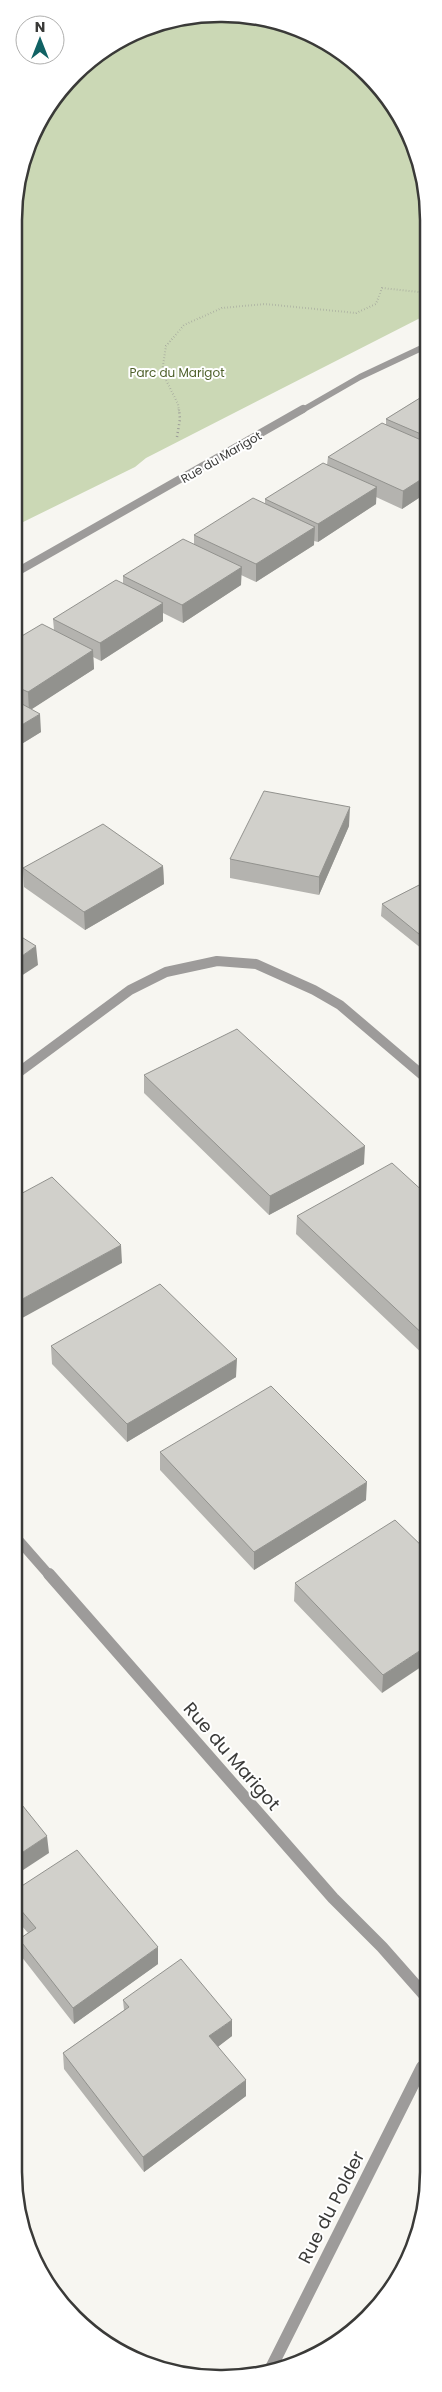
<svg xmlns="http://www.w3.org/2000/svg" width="442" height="2392" font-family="Poppins,sans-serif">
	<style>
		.green { fill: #cbd8b5 }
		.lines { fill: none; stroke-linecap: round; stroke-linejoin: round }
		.stream { fill: #9fd0d3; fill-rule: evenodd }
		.path-far1 { stroke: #9b9b97; stroke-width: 2; stroke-dasharray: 0.5 2.5; stroke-linecap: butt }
		.path { stroke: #9b9b97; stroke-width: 2.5; stroke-dasharray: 1 3; stroke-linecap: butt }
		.street-far3 { stroke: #9d9b9a; stroke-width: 6 }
		.street-far2 { stroke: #9d9b9a; stroke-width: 8 }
		.street-far1 { stroke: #9d9b9a; stroke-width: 10 }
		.street { stroke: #9d9b9a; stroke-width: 12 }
		.wall { fill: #b4b3af }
		.shaded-wall { fill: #92928e }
		.building { fill: #d1d0cb; stroke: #92928e }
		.labels { text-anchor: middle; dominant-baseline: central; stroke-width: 4; stroke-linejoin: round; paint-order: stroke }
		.far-park-label { font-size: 12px; fill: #4e602a; stroke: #fff }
		.far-street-label { font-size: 12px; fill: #3a3a38; stroke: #fff }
		.near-street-label { font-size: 18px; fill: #3a3a38; stroke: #fff }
		.rim { fill: none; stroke: #3a3a38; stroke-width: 2.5 }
	</style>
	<rect width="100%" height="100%" fill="#f7f6f1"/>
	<path class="green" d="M 248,15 L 312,35 L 368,75 L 407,130 L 428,207 L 428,314 L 146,458 L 135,467 L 15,526 L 15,194 L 41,118 L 95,57 L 167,21 Z"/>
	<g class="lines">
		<path class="stream" d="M 248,15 L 253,17 L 162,27 L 158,25 L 167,21 Z"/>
		<path class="path-far1" d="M 179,411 L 178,404 L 162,372 L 166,346 L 184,325 L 222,308 L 265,304 L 356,313 L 376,304 L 382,288 L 428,293"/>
		<path class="path" d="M 177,437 L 180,419 L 179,409"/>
		<path class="street-far3" d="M 301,411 L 360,377 L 428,345"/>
		<path class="street-far2" d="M 15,573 L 303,409"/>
		<path class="street-far1" d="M 15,1075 L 130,990 L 166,972 L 217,961 L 256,964 L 314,990 L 340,1005 L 427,1079
			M 14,1535 L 50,1576"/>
		<path class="street" d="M 49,1574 L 333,1898 L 382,1947 L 427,1998
			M 270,2370 L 422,2067 L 427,2062"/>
	</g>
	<path class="wall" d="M 428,393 L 428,492 L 402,509 L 376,497 L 376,504 L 318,542 L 314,541 L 314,545 L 256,582 L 241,575 L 241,585 L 183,623 L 163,613 L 163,621 L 101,661 L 93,657 L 94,669 L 31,709 L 41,732 L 15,748 L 15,640 L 54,630 L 53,619 L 123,583 L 123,576 L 194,545 L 194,535 L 265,503 L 265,499 L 327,465 L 328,457 L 386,424 L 386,419 Z
		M 428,636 L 428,658 L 422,657 L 423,645 Z
		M 349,826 L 319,895 L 230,878 L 230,859 Z
		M 163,866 L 164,884 L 85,930 L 24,887 L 23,868 Z
		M 427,881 L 427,953 L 381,916 L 382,904 Z
		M 144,1075 L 364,1164 L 269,1215 L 144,1093 Z
		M 427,1195 L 427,1358 L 296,1234 L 297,1216 Z
		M 51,1346 L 236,1377 L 127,1442 L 52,1364 Z
		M 160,1452 L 366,1500 L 254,1570 L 160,1470 Z
		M 427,1551 L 382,1693 L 294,1601 L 295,1583 Z
		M 14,1891 L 158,1964 L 74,2024 L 21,1956 L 19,1939 L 28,1933 L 14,1917 Z
		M 123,2000 L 232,2036 L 218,2046 L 246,2096 L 144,2172 L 64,2069 L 63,2053 L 124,2010 Z"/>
	<path class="shaded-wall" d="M 428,475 L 428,492 L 402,509 L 403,491 Z
		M 377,487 L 376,504 L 318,542 L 318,524 Z
		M 315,527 L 314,545 L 256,582 L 256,564 Z
		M 242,567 L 241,585 L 183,623 L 182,605 Z
		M 163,603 L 163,621 L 101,661 L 100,643 Z
		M 93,650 L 94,669 L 29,711 L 28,692 Z
		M 40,714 L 41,732 L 15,748 L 15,729 Z
		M 350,807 L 349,826 L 319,895 L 319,877 Z
		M 163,866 L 164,884 L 85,930 L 84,912 Z
		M 36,946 L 38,965 L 15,980 L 15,961 Z
		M 365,1146 L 364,1164 L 269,1215 L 270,1196 Z
		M 121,1245 L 122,1263 L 15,1322 L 15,1303 Z
		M 237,1359 L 236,1377 L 127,1442 L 127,1424 Z
		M 367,1482 L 366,1500 L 254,1570 L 254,1552 Z
		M 427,1646 L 427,1663 L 382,1693 L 383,1675 Z
		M 47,1836 L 49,1853 L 14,1876 L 14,1858 Z
		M 158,1947 L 158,1964 L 74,2024 L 73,2008 Z
		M 232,2020 L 232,2036 L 210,2053 L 209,2036 Z
		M 246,2080 L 246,2096 L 144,2172 L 143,2157 Z"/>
	<path class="building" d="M 428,393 L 428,437 L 386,419 Z
		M 382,423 L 428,443 L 428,475 L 403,491 L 328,457 Z
		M 323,463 L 377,487 L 318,524 L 265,499 Z
		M 253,498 L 315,527 L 256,564 L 194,535 Z
		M 183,539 L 242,567 L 182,605 L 123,576 Z
		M 116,580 L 163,603 L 100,643 L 53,619 Z
		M 42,624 L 93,650 L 28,692 L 15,686 L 15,640 Z
		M 428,636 L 428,646 L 423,645 Z
		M 15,700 L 40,714 L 15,729 Z
		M 264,791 L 350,807 L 319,877 L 230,859 Z
		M 103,824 L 163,866 L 84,912 L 23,868 Z
		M 427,881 L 427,924 L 420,928 L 419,934 L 382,904 Z
		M 427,924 L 427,934 L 420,928 Z
		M 15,933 L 36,946 L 15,961 Z
		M 237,1029 L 365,1146 L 270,1196 L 144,1075 Z
		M 392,1163 L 427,1195 L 427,1338 L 297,1216 Z
		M 52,1177 L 121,1245 L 15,1303 L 15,1197 Z
		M 160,1284 L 237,1359 L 127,1424 L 51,1346 Z
		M 271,1386 L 367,1482 L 254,1552 L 160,1452 Z
		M 395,1520 L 427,1551 L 427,1646 L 383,1675 L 295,1583 Z
		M 14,1795 L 47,1836 L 14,1858 Z
		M 77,1850 L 158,1947 L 73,2008 L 19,1939 L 36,1928 L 14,1902 L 14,1891 Z
		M 181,1959 L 232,2020 L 209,2036 L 246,2080 L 143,2157 L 63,2053 L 129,2007 L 123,2000 Z"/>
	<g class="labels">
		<g class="far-park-label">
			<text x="177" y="372">Parc du Marigot</text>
		</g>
		<g class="far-street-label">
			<text transform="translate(221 457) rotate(-30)">Rue du Marigot</text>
		</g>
		<g class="near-street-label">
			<text transform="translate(232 1756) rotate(49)">Rue du Marigot</text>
			<text transform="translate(331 2207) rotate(-63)">Rue du Polder</text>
		</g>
	</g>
	<path d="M0 0H442V2392H0ZM220 22H222A198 198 0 0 1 420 220V2172A198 198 0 0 1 222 2370H220A198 198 0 0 1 22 2172V220A198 198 0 0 1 220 22Z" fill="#fff" fill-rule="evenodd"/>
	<path class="rim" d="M220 22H222A198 198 0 0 1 420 220V2172A198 198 0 0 1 222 2370H220A198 198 0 0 1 22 2172V220A198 198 0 0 1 220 22Z"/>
	<g transform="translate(40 40)"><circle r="24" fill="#ffffff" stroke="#b0b0af"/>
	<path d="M0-4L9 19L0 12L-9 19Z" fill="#116264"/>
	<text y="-8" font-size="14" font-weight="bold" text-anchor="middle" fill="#3a3a38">N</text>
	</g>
</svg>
